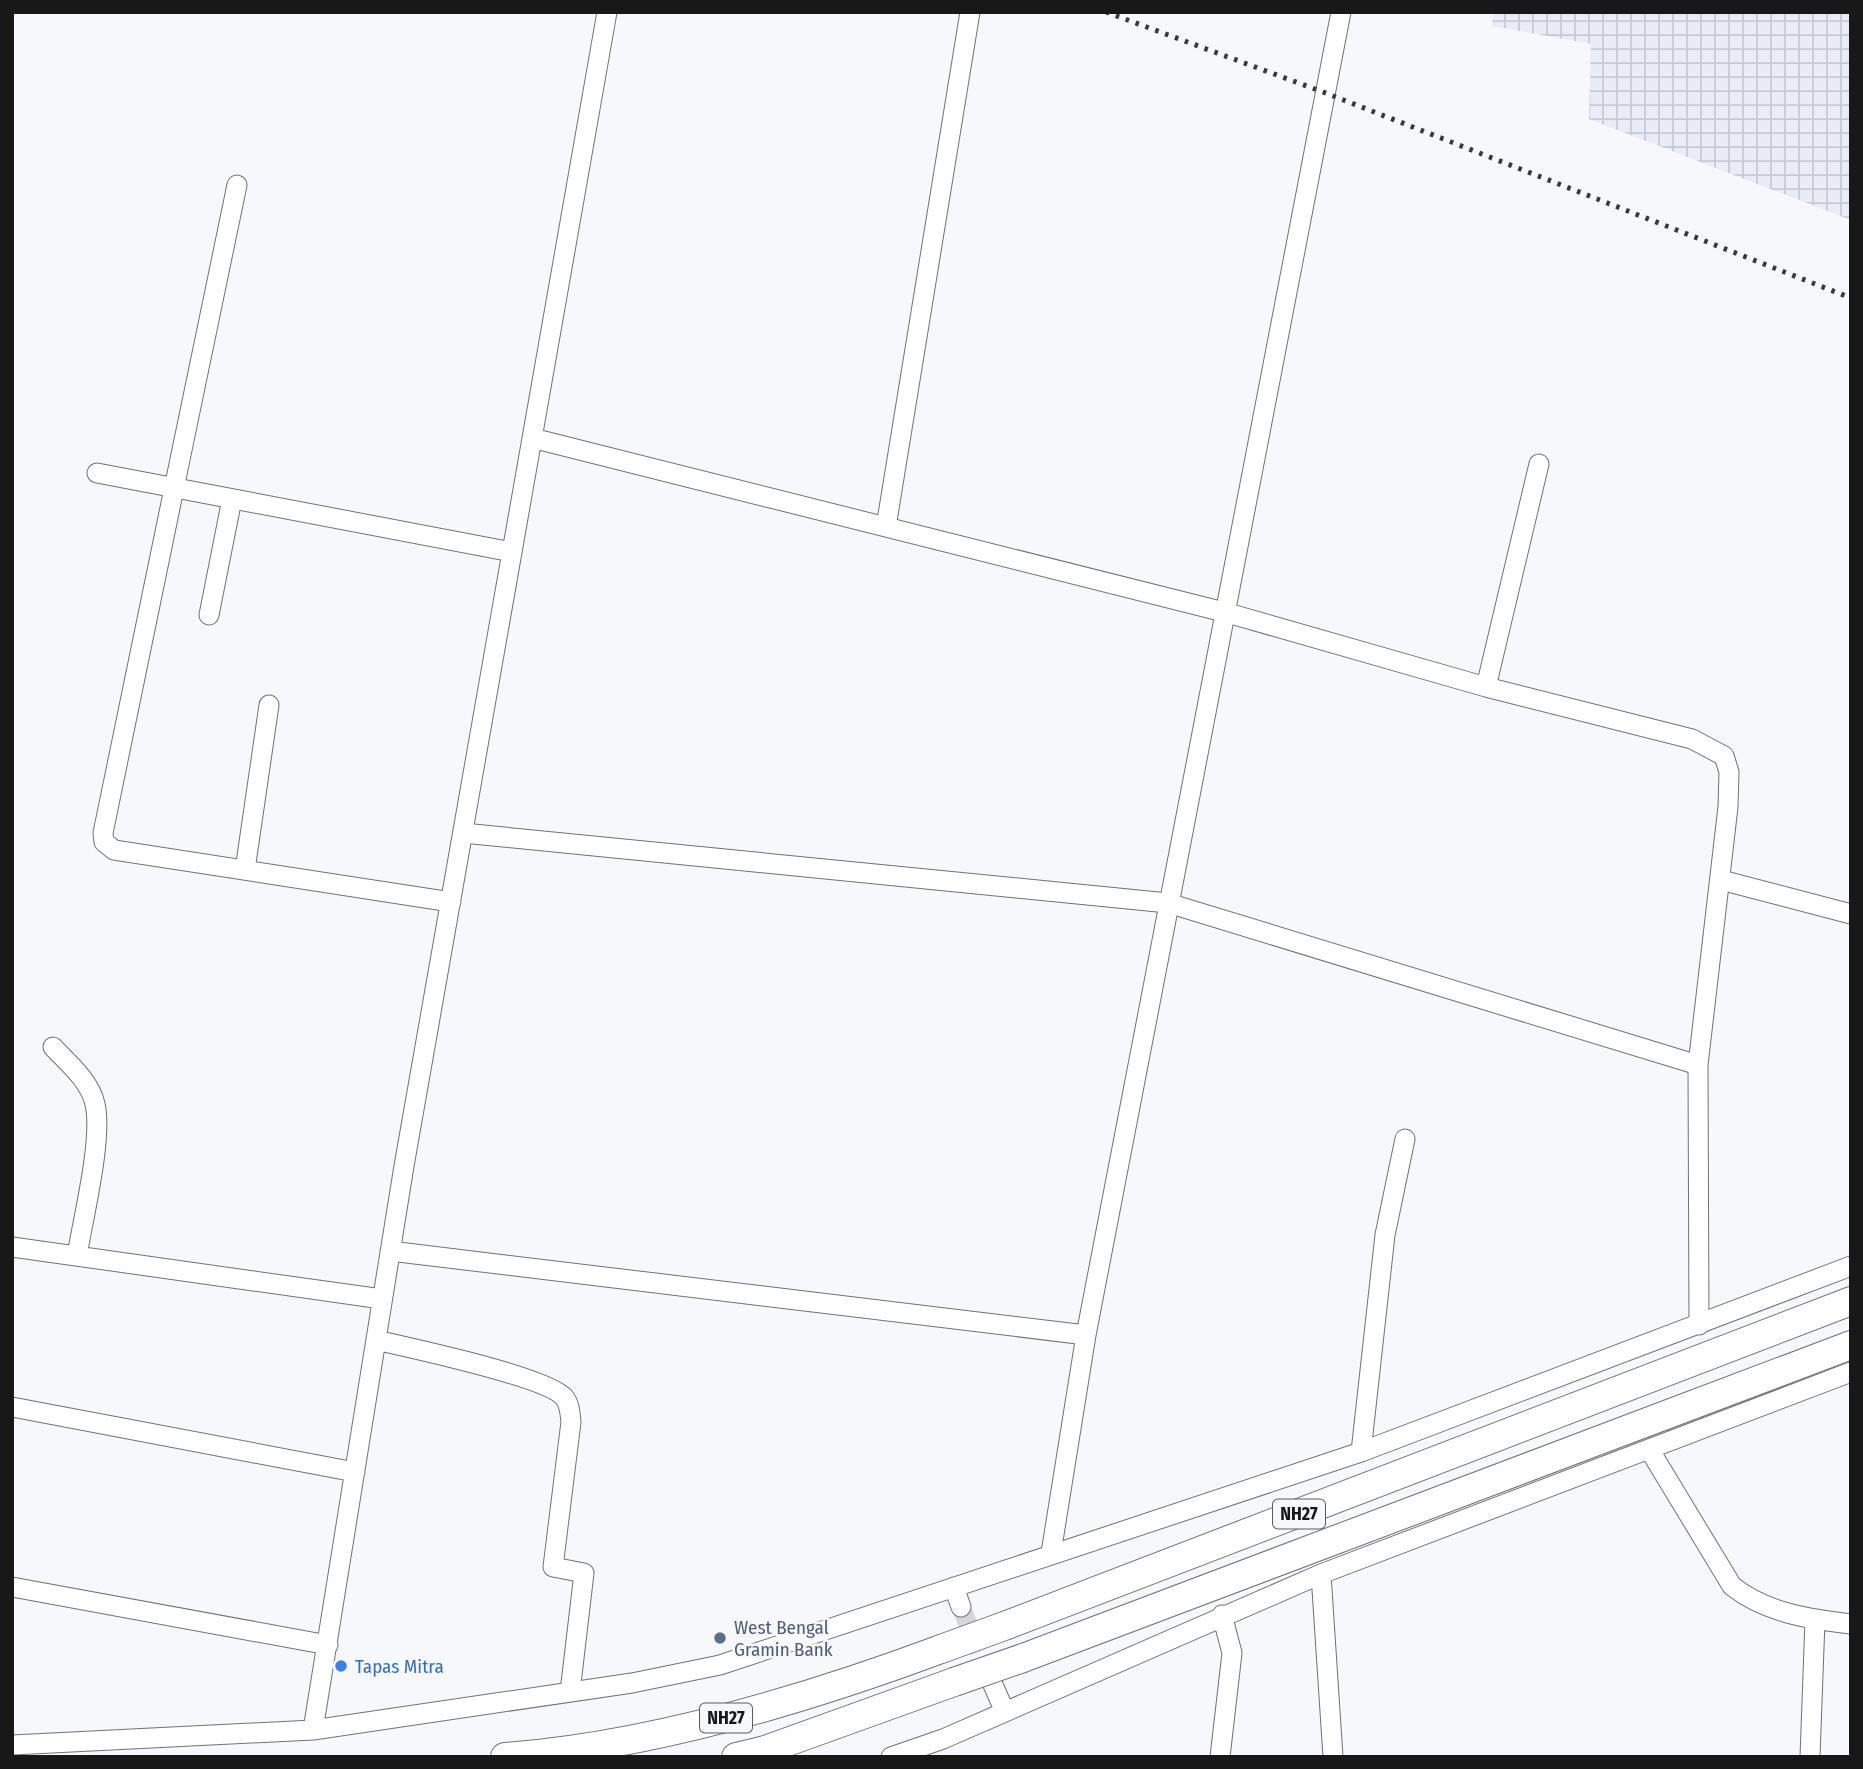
<svg xmlns="http://www.w3.org/2000/svg" width="1863" height="1769" font-family="'Fira Sans Condensed',sans-serif">
	<style>
		.industrial { fill: url(#industrial-grid) }
		.lines { fill: none; stroke-linecap: round; stroke-linejoin: round }
		.minor-tunnel { stroke: #d6d6da; stroke-width: 19; stroke-dasharray: 19 10; stroke-linecap: butt }
		.minor-casing { stroke: #717275; stroke-width: 21 }
		.highway-casing { stroke: #717275; stroke-width: 30 }
		.minor { stroke: #fff; stroke-width: 19 }
		.highway { stroke: #fff; stroke-width: 28 }
		.rail { stroke: #39393b; stroke-width: 5; stroke-dasharray: 3.5 7; stroke-linecap: butt }
		.highway-bridge-casing { stroke: #717275; stroke-width: 30; stroke-linecap: butt }
		.highway-bridge { stroke: #fff; stroke-width: 28 }
		.service-dot { fill: #5c6f8a; stroke: #f7f8fc; stroke-width: 2.5 }
		.shop-dot { fill: #3f7fe0; stroke: #f7f8fc; stroke-width: 2.5 }
		.labels { text-anchor: middle; dominant-baseline: central; stroke-width: 5; stroke-linejoin: round; paint-order: stroke }
		.shield { fill: #f7f8fc; stroke: #5b5b5d; stroke-width: 2 }
		.shield-label { font-size: 18px; font-weight: bold; fill: #181819 }
		.service-label { font-size: 19px; fill: #4e5e75; stroke: #f7f8fc; text-anchor: start }
		.shop-label { font-size: 19px; fill: #366cbe; stroke: #f7f8fc; text-anchor: start }
	</style>
	<defs>
		<pattern id="industrial-grid" width="8" height="8" patternUnits="userSpaceOnUse" patternTransform="scale(1.75)"><rect width="8" height="8" fill="#e9ecf7"/><path d="M0 4h8M4 0v8" fill="none" stroke="#c7cad3"/></pattern>
	</defs>
	<rect width="100%" height="100%" fill="#f7f8fc"/>
	<path class="industrial" d="M 1493,12 L 1851,12 L 1851,220 L 1589,119 L 1591,44 L 1492,26 Z"/>
	<g class="lines">
		<path class="minor-tunnel" d="M 961,1607 L 990,1678"/>
		<g class="minor-casing">
			<path id="minor" d="M 237,185 C 193,401 146,617 103,833 L 104,842 L 114,850 L 451,902
				M 532,438 L 1224,612 L 1486,687 L 1692,739 L 1724,756 L 1729,772 L 1728,807 L 1698,1065 L 1699,1325
				M 97,473 L 512,552
				M 886,527 L 970,12
				M 209,615 L 232,499
				M 1486,687 L 1539,464
				M 463,833 L 1168,903 L 1698,1065
				M 245,870 L 269,705
				M 1721,880 L 1851,914
				M 53,1047 C 68,1063 90,1081 95,1104 C 103,1139 83,1218 77,1256
				M 12,1247 L 382,1299
				M 390,1251 L 1086,1335
				M 376,1340 C 410,1348 544,1376 564,1397 C 570,1404 570,1414 571,1422 L 553,1567 L 584,1573 L 570,1692
				M 12,1407 L 355,1472
				M 1649,1449 L 1732,1586 C 1766,1613 1809,1619 1851,1624
				M 1361,1452 L 1385,1235 L 1405,1139
				M 1051,1553 L 1086,1335 L 1341,12
				M 1321,1574 L 1333,1757
				M 12,1587 L 328,1645
				M 954,1587 L 961,1607
				M 990,1678 L 1005,1712
				M 313,1730 L 404,1166 L 607,12
				M 12,1745 L 313,1730 L 632,1683 L 720,1665 L 1361,1452 L 1851,1266
				M 891,1757 L 943,1739 L 1321,1574 L 1851,1372
				M 1220,1757 L 1232,1653 L 1222,1615
				M 1810,1757 L 1815,1620"/>
		</g>
		<g class="highway-casing">
			<path id="highway" d="M 1007,1625 L 1851,1301
				M 1023,1658 L 1851,1345
				M 505,1757 C 651,1746 804,1700 941,1649
				M 736,1757 L 765,1750 L 954,1682"/>
		</g>
		<use href="#minor" class="minor"/>
		<use href="#highway" class="highway"/>
		<path class="rail" d="M 1106,12 L 1323,92 L 1851,298"/>
		<g class="highway-bridge-casing">
			<path id="highway-bridge" d="M 941,1649 L 1007,1625
				M 954,1682 L 1023,1658"/>
		</g>
		<use href="#highway-bridge" class="highway-bridge"/>
	</g>
	<circle class="service-dot" cx="720" cy="1638" r="7"/>
	<circle class="shop-dot" cx="341" cy="1666" r="7"/>
	<g class="labels">
		<g class="shield">
			<rect x="1273" y="1499.5" width="52" height="29" rx="5"/>
			<rect x="700" y="1703.5" width="52" height="29" rx="5"/>
		</g>
		<g class="shield-label">
			<text x="1299" y="1514">NH27</text>
			<text x="726" y="1718">NH27</text>
		</g>
		<g class="service-label">
			<text x="734" y="1627">West Bengal<tspan x="734" dy="22">Gramin Bank</tspan></text>
		</g>
		<g class="shop-label">
			<text x="355" y="1666">Tapas Mitra</text>
		</g>
	</g>
	<rect width="1863" height="1769" fill="none" stroke="#181819" stroke-width="28"/>
</svg>
